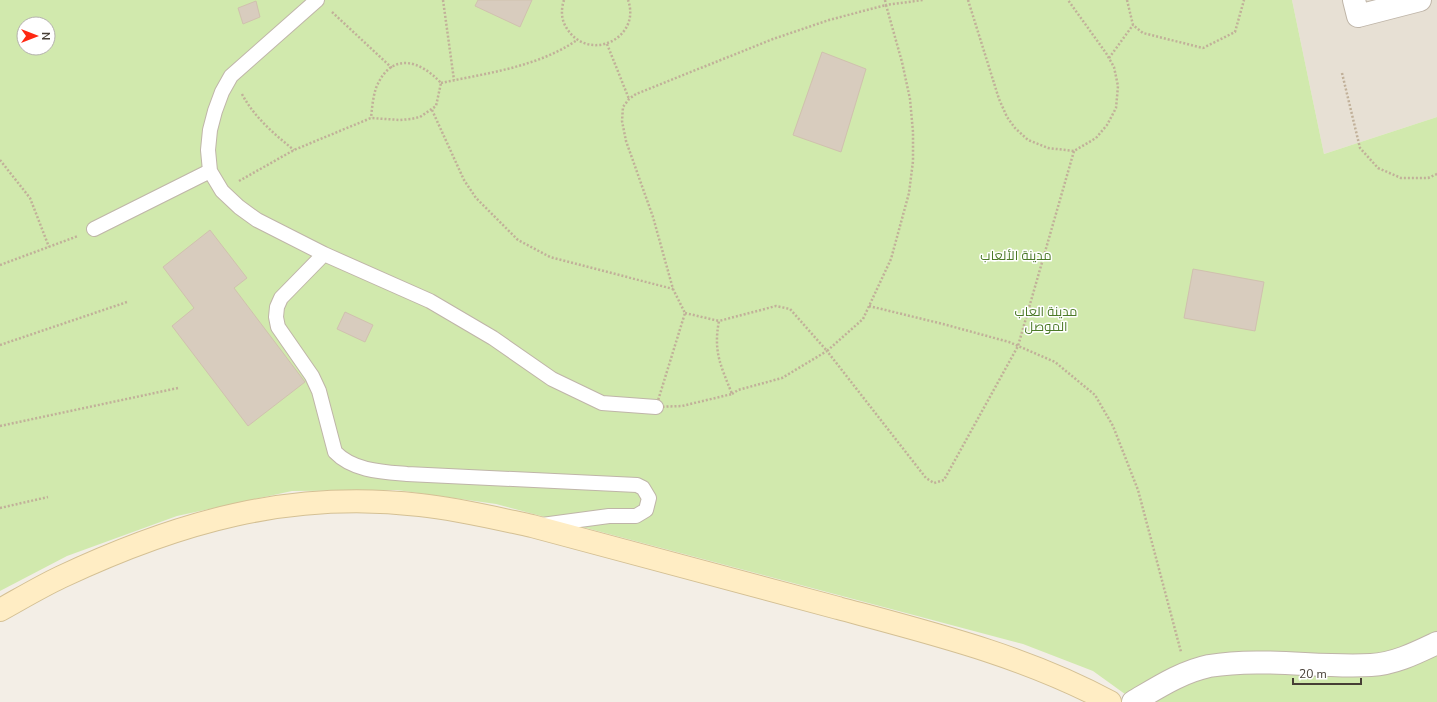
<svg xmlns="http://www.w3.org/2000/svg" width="1437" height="702" font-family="'Nunito Sans',Cairo,sans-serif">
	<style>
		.residential { fill: #e7e0d4 }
		.green { fill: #d1e9ad; fill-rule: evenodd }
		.building { fill: #d8ccbe; stroke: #d0c1ae }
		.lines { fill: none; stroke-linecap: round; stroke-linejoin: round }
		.lane-casing { stroke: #bfb5a8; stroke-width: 16 }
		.street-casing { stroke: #bfb5a8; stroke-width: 24 }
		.secondary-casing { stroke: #d4c094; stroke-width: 24 }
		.path { stroke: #c1b099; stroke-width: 2.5; stroke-dasharray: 2 2; stroke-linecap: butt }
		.lane { stroke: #fff; stroke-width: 14 }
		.street { stroke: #fff; stroke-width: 22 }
		.secondary { stroke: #ffedc4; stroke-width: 22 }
		.labels { text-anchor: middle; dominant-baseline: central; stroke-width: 3; stroke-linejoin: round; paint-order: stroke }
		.park-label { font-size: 13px; fill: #4b7927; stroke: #fff }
	</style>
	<rect width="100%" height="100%" fill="#f3eee6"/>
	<path class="residential" d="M 1292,0 L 1437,0 L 1437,117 L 1324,154 Z"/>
	<path class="green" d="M 0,0 L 1292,0 L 1324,154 L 1437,117 L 1437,702 L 1136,702 L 1093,671 L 1023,644 L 496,504 L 397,490 L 292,491 L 177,516 L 67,556 L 0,591 ZM 24,24 L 48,24 L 48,48 L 24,48 Z"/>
	<path class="building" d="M 478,0 L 532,0 L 520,27 L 475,6 Z
		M 256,1 L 260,17 L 243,24 L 238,8 Z
		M 822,52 L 866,69 L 841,152 L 793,135 Z
		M 210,230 L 247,278 L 234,288 L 305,382 L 248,426 L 172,326 L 194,308 L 163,267 Z
		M 1193,269 L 1264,282 L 1255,331 L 1184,318 Z
		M 345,312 L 373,325 L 365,342 L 337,329 Z"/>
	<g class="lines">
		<g class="lane-casing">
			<path id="lane" d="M 317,0 L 231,76 L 222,92 L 215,111 L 210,130 L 208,150 L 210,171 L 222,191 L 239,207 L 257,220 L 324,254 L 430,301 L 493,338 L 552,379 L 602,403 L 656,407
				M 94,229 L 210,171
				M 324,254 L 281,298 L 277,307 L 276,317 L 278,327 L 312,376 L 319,391 L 335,452 C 353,471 383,472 407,474 L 637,485 L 643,488 L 649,498 L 646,510 L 636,516 L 609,516 L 542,525"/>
		</g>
		<g class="street-casing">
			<path id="street" d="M 1354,0 L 1358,16 L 1420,0
				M 1133,702 C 1157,688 1181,672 1209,666 C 1262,657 1318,668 1371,665 C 1394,664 1416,653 1437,643"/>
		</g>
		<g class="secondary-casing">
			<path id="secondary" d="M 0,610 C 20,599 40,587 61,577 C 178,522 289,490 420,505 C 458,509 495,518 532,526 C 634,554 736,581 838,608 C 931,633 1025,656 1110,702"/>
		</g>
		<path class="path" d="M 443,0 L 454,80
			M 564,0 C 561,9 561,19 566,27 C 587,64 642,39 628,0
			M 885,0 L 886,5 L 923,0
			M 968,0 L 999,99 L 1007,117 L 1015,128 L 1028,140 L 1048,148 L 1074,151 L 1096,138 L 1107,125 L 1116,108 L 1118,86 L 1114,67 L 1106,53 L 1068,0
			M 1127,0 L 1133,25 L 1143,33 L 1203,48 L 1235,32 L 1244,0
			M 886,5 L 902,62 L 910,99 L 913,132 L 913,161 L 909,193 L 891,259 L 863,319 L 827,351 L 790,309 L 776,306 L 719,321 C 713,352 721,366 732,394 L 682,406 L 656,407 L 685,313 L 673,289 L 653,217 L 626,141 L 622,121 L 623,107 L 629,99 L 636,94 L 773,39 L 829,20 Z
			M 332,12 L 392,68
			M 607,44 L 629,99
			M 1109,58 L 1133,25
			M 1342,73 L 1360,148 L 1378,168 L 1401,178 L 1428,178 L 1437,174
			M 441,83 C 487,73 538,67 577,40
			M 242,94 C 254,117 274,134 294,150
			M 432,110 L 464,180 L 476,198 L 518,240 L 550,257 L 673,289
			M 0,160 L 30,198 L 49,247
			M 239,181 L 294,150 L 371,118 L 400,120 L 411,119 L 420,117 L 436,106 L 441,83 C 420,60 391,51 376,88 C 373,97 372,108 371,118
			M 0,265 L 78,236
			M 869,306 L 943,324 L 1009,342 L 1055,362 L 1095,395 L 1113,426 L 1138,490 L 1181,652
			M 685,313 L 719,321
			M 0,345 L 127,302
			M 732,394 L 738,390 L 782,378 L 827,351 L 926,478 L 934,483 L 944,480 L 1018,346 L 1074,151
			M 0,426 L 178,388
			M 0,508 L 48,497"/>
		<use href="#lane" class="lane"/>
		<use href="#street" class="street"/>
		<use href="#secondary" class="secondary"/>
	</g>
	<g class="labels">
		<g class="park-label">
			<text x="1016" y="256">مدينة الألعاب</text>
			<text x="1046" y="312">مدينة العاب<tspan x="1046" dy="15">الموصل</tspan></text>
		</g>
	</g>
	<g transform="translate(36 36) rotate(90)"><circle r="19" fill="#ffffff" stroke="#b5b2ae"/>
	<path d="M0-3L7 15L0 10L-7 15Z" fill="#fe2812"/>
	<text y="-6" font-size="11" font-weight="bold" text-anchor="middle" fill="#463e35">N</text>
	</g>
	<path d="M1293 678v6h68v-6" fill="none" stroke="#463e35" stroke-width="2"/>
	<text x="1299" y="678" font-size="12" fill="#463e35" stroke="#ffffff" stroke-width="3" paint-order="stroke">20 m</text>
</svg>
